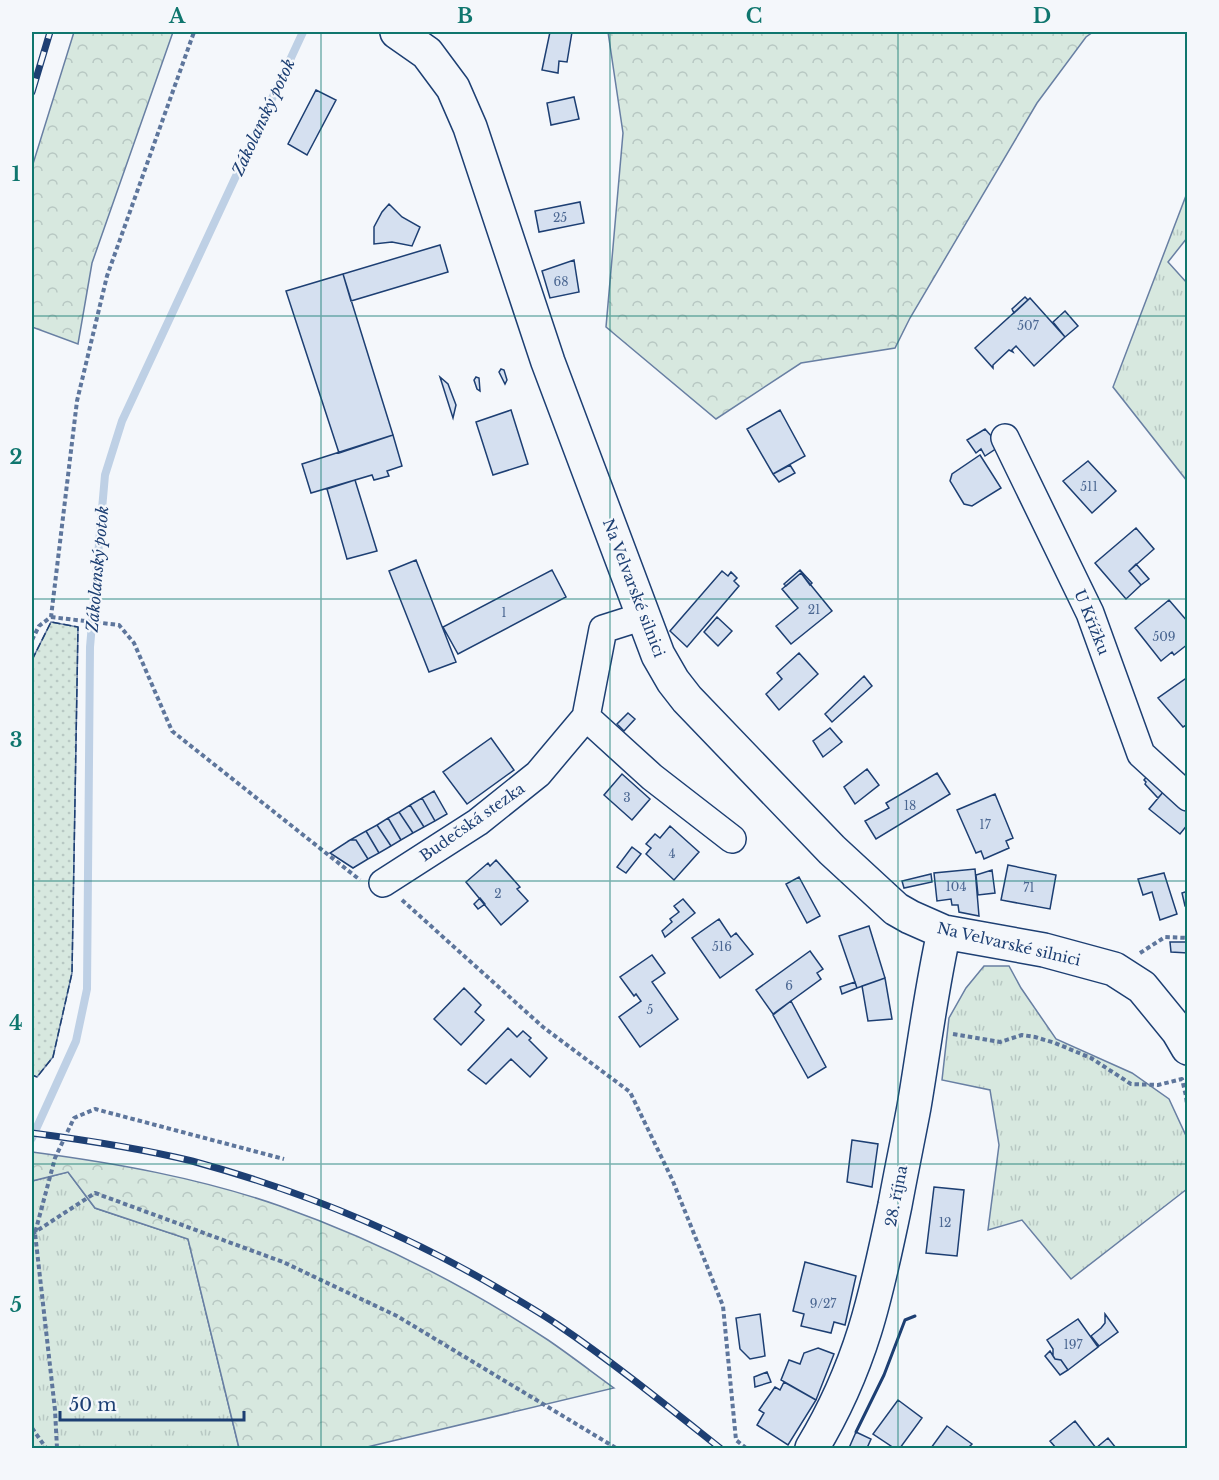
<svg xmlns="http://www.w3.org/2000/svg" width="1219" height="1480" font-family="'Libre Baskerville',serif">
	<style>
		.grass { fill: url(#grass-tufts); stroke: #687fa3; stroke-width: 1.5 }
		.forest { fill: url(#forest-crowns); stroke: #687fa3; stroke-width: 1.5 }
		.garden { fill: url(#garden-dots); stroke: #687fa3; stroke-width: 1.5 }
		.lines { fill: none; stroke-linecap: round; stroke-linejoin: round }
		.stream { stroke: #bed0e5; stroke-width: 8 }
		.building { fill: #d5e0f0; stroke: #1d3f73; stroke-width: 1.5 }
		.minor-casing { stroke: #1d3f73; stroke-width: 30 }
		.major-casing { stroke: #1d3f73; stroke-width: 36 }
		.path { stroke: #5e769c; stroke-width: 4; stroke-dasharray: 4.5 3; stroke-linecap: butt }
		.minor { stroke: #f4f7fb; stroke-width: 27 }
		.major { stroke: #f4f7fb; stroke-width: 33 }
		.rail-casing { stroke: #1d3f73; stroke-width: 7 }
		.rail { stroke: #f4f7fb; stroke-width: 4.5; stroke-dasharray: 14; stroke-linecap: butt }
		.fence { stroke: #1d3f73; stroke-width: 1.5; stroke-dasharray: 8 3; stroke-linecap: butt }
		.wall { stroke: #1d3f73; stroke-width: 3 }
		.grid { fill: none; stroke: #0f766e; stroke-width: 1.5; stroke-opacity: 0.55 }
		.labels { text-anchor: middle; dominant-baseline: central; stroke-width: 4.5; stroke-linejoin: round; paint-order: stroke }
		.number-label { font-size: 12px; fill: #4b6792 }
		.street-label { font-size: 15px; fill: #1d3f73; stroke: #f4f7fb }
		.water-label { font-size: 16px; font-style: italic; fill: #1d3f73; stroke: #f4f7fb }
		.neatline { fill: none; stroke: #0f766e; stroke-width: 2 }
		.grid-label { font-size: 20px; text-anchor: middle; font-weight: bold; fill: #0f766e }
	</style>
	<defs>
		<pattern id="grass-tufts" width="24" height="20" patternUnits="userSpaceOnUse" patternTransform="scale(1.5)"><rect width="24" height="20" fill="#d7e8df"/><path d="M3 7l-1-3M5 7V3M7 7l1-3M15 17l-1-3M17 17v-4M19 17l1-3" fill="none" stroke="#b8c8c3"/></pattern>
		<pattern id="forest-crowns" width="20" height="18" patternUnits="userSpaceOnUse" patternTransform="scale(1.5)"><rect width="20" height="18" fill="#d7e8df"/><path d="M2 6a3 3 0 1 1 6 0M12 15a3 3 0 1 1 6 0" fill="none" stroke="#b8c8c3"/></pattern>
		<pattern id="garden-dots" width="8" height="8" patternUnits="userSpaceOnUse" patternTransform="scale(1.5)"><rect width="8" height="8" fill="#d7e8df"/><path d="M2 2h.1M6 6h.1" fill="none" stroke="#b8c8c3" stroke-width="1.8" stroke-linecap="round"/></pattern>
	</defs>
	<rect width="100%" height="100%" fill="#f4f7fb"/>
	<path class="grass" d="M 1187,193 L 1187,238 L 1168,262 L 1187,283 L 1187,481 L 1113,387 Z
		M 984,966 L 1009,966 L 1021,988 L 1056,1039 L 1132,1073 L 1169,1099 L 1187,1138 L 1187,1189 L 1071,1279 L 1022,1220 L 988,1230 L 999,1145 L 990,1090 L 942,1080 L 949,1018 L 966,988 Z
		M 68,1172 L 95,1208 L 188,1239 L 239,1448 L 32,1448 L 32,1181 Z"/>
	<path class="forest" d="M 74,32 L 173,32 L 92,263 L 78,344 L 32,327 L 32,167 Z
		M 608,32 L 1093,32 L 1086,37 L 1037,103 L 910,318 L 895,348 L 801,363 L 716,419 L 606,327 L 623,133 Z
		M 32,1152 C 115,1163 200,1178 280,1206 C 373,1239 465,1285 548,1340 C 570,1355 592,1372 614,1388 L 363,1448 L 239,1448 L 188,1239 L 95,1208 L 68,1172 L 32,1181 Z"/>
	<path class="garden" d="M 51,622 L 78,627 L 72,973 L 53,1057 L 37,1077 L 32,1075 L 32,660 Z"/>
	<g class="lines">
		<path class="stream" d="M 32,1138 L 76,1041 L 87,989 L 90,647 L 105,475 L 122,421 L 303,32"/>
	</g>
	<path class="building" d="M 550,32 L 572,32 L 567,62 L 559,61 L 558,73 L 542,70 Z
		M 316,90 L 336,100 L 307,155 L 288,144 Z
		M 574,97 L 579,119 L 551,125 L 547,103 Z
		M 580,202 L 584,223 L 539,232 L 535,211 Z
		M 389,204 L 402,217 L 420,227 L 412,246 L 392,242 L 374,244 L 374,227 L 382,212 Z
		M 440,245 L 448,272 L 351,301 L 343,274 Z
		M 574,260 L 579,292 L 550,298 L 542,271 Z
		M 343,274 L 393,435 L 339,453 L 286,291 Z
		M 1025,297 L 1028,300 L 1014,313 L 1012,309 Z
		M 1030,298 L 1065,337 L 1034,366 L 1016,346 L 1012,350 L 1013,352 L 1009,350 L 993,365 L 993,368 L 975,348 Z
		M 1065,311 L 1078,326 L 1065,337 L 1053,322 Z
		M 501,369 L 504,370 L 507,380 L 505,384 L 499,372 Z
		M 440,377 L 448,384 L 456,405 L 453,418 Z
		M 476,377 L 479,378 L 480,391 L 477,389 L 474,380 Z
		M 511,410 L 528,464 L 493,475 L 476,422 Z
		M 780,410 L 805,456 L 773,474 L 747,429 Z
		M 985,429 L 1000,446 L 985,456 L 981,449 L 976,453 L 967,440 Z
		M 393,435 L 402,466 L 387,471 L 389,476 L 374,480 L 372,475 L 311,493 L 302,464 Z
		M 980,455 L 1001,488 L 972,506 L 964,504 L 950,481 L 952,474 Z
		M 1088,461 L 1116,491 L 1092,513 L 1063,481 Z
		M 790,465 L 795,473 L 779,482 L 773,474 Z
		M 355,480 L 377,551 L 347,559 L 327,489 Z
		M 1136,528 L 1154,549 L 1129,571 L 1141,585 L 1126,599 L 1095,563 Z
		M 416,560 L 456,662 L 429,672 L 389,571 Z
		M 1136,564 L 1149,579 L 1141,585 L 1129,571 Z
		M 552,570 L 566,597 L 458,654 L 443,627 Z
		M 800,570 L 812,583 L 810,585 L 801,573 L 786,586 L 784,584 Z
		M 722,571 L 728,576 L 731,572 L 737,578 L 734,581 L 739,586 L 687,647 L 670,631 Z
		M 801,573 L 832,611 L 791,644 L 776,626 L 798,608 L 782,589 Z
		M 1169,600 L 1188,622 L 1188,644 L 1174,655 L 1172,652 L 1161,661 L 1135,628 Z
		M 717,617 L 732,631 L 718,646 L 704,632 Z
		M 799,653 L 818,674 L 779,710 L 766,694 L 782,679 L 777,673 Z
		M 864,676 L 872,686 L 832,722 L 825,714 Z
		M 1188,677 L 1188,724 L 1183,727 L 1158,698 Z
		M 628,713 L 635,719 L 624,731 L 617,724 Z
		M 830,728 L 842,742 L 823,757 L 813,741 Z
		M 491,738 L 514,770 L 467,804 L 443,772 Z
		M 867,769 L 879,785 L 855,804 L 844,787 Z
		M 937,773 L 950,794 L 876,839 L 865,821 L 889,808 L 886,803 Z
		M 622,774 L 650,799 L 632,820 L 604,795 Z
		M 1148,775 L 1164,791 L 1158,798 L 1145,784 L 1146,782 L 1144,780 Z
		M 434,791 L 447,814 L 435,821 L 422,798 Z
		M 1164,791 L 1188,811 L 1188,824 L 1180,834 L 1149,809 Z
		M 995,794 L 1013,838 L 1006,841 L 1009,848 L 984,859 L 981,851 L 976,853 L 957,810 Z
		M 422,798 L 435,821 L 424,827 L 410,805 Z
		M 410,805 L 424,827 L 413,833 L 399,812 Z
		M 399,812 L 413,833 L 401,840 L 388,818 Z
		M 388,818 L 401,840 L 391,846 L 377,825 Z
		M 377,825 L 391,846 L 379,853 L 366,831 Z
		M 670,826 L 699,852 L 674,880 L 646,854 L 651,848 L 646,844 L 655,834 L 660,838 Z
		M 366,831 L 379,853 L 368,859 L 356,840 L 350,840 Z
		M 350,840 L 356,840 L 368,859 L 353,868 L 330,853 Z
		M 632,847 L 641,854 L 626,873 L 617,867 Z
		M 496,860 L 520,887 L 517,889 L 528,901 L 501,925 L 466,882 L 488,863 L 490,866 Z
		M 1008,865 L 1056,875 L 1050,909 L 1001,900 Z
		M 975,869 L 979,916 L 959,912 L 958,905 L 952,905 L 951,899 L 937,901 L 934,873 Z
		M 992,870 L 995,893 L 978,895 L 976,875 Z
		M 1164,873 L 1177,914 L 1160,920 L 1152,892 L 1143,895 L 1138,879 Z
		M 931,874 L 932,882 L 904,888 L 902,881 Z
		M 799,877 L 820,916 L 807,923 L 786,884 Z
		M 1188,891 L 1188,906 L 1185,906 L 1182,893 Z
		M 480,898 L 485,904 L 478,909 L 474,904 Z
		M 683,899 L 695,913 L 665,937 L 662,931 L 672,922 L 670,919 L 679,912 L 674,906 Z
		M 719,919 L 731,937 L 736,933 L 753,954 L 720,978 L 692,938 Z
		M 869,926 L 885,978 L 857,988 L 839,936 Z
		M 1170,942 L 1188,942 L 1188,953 L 1171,952 Z
		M 810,951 L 823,969 L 817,973 L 821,979 L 773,1014 L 756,990 Z
		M 652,955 L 665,973 L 652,982 L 678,1019 L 640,1047 L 619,1017 L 641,1001 L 636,994 L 634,996 L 620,977 Z
		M 885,978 L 892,1019 L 868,1021 L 862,986 Z
		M 855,982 L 857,988 L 842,994 L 840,987 Z
		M 464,988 L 481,1005 L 475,1012 L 484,1020 L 461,1045 L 434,1019 Z
		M 791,1001 L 826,1067 L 808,1078 L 773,1015 Z
		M 508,1028 L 517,1037 L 523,1031 L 531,1038 L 529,1040 L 547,1058 L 530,1077 L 511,1059 L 486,1084 L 468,1070 Z
		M 852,1140 L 878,1144 L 872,1187 L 847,1182 Z
		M 934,1187 L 964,1190 L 957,1256 L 926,1253 Z
		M 805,1262 L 856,1276 L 845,1325 L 834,1322 L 831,1333 L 801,1326 L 804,1314 L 793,1311 Z
		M 760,1314 L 765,1356 L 750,1359 L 740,1349 L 736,1318 Z
		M 1105,1314 L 1118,1332 L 1099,1346 L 1091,1336 L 1101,1328 L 1105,1323 Z
		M 1078,1319 L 1098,1347 L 1068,1370 L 1061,1360 L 1055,1359 L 1053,1356 L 1053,1349 L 1047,1340 Z
		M 818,1348 L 834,1354 L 816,1400 L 781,1380 L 789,1360 L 800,1364 L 804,1353 Z
		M 1050,1351 L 1055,1359 L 1061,1360 L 1068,1370 L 1060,1375 L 1045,1356 Z
		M 767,1372 L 771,1382 L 755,1387 L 754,1377 Z
		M 784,1382 L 816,1400 L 788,1445 L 757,1425 L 764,1413 L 759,1410 L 775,1387 L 780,1390 Z
		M 898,1400 L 922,1418 L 900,1448 L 894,1448 L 873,1434 Z
		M 1075,1421 L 1096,1448 L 1108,1438 L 1116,1448 L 1056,1448 L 1050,1441 Z
		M 947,1426 L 972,1444 L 968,1448 L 931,1448 Z
		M 856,1432 L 871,1439 L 867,1448 L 849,1448 Z"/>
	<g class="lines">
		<g class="minor-casing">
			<path id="minor" d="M 1005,438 L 1090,613 L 1141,754 L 1188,797
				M 586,717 L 652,777 L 732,839
				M 383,883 L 478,822 L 538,774 L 586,717 L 603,629 L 644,616"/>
		</g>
		<g class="major-casing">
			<path id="major" d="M 397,32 L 427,53 L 453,88 L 470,127 L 548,362 L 658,655 L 673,681 L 687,699 L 832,850 L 896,909 L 910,917 L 944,932 L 1044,950 L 1114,969 L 1142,987 L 1178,1031 L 1188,1048
				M 812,1448 C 861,1367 876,1297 895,1205 C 901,1172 908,1139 914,1107 C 924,1048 931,990 944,932"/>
		</g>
		<path class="path" d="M 51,617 L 119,625 L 134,643 L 172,731 L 360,880
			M 32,640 L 39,626 L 51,617 L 77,401 L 107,276 L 194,32
			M 402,900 L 543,1027 L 630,1092 L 672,1179 L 723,1306 L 736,1440 L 746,1448
			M 1140,953 L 1165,937 L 1188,938
			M 953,1034 L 1000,1042 L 1022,1035 L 1035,1037 L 1055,1043 L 1091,1058 L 1131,1084 L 1158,1085 L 1182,1079 L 1186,1096 L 1188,1113
			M 32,1234 L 95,1193 L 283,1262 L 397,1316 L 616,1448
			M 32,1428 L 46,1448
			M 57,1448 L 55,1410 L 35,1233 L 55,1158 L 74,1118 L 95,1109 L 284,1159"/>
		<use href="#minor" class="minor"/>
		<use href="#major" class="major"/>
		<g class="rail-casing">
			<path id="rail" d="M 32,92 L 50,32
				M 32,1133 C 85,1140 139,1148 192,1161 C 303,1191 409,1235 508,1294 C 525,1304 542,1314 558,1325 C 614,1363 667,1406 720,1448"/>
		</g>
		<use href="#rail" class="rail"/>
		<path class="fence" d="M 32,660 L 51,622 L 78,627 L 72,973 L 53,1057 L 37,1077 L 32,1075"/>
		<path class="wall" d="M 856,1432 L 884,1375 L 905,1320 L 915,1316"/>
	</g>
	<path class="grid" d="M 321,32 L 321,1448M 610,32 L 610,1448M 898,32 L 898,1448M 32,316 L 1188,316M 32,599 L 1188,599M 32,881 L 1188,881M 32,1164 L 1188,1164"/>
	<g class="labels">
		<g class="number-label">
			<text x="560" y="217">25</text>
			<text x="561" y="281">68</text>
			<text x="1028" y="325">507</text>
			<text x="1089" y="486">511</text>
			<text x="814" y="609">21</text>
			<text x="504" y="612">1</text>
			<text x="1164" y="636">509</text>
			<text x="627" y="797">3</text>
			<text x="910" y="805">18</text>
			<text x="985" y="824">17</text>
			<text x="672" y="853">4</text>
			<text x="956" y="886">104</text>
			<text x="1029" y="887">71</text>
			<text x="498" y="893">2</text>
			<text x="722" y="946">516</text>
			<text x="789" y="985">6</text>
			<text x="650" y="1009">5</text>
			<text x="945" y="1222">12</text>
			<text x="823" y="1303">9/27</text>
			<text x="1073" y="1344">197</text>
		</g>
		<g class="street-label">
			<text transform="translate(634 588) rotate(69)">Na Velvarské silnici</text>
			<text transform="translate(1092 622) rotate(68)">U Křížku</text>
			<text transform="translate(472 822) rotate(-35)">Budečská stezka</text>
			<text transform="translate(1009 944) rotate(13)">Na Velvarské silnici</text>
			<text transform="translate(896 1196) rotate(-79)">28. října</text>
		</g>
		<g class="water-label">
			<text transform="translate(263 117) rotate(-65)">Zákolanský potok</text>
			<text transform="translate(97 569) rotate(-85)">Zákolanský potok</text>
		</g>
	</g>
	<rect width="1219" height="1480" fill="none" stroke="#f4f7fb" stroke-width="66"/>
	<path d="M60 1411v9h184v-9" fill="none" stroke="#1d3f73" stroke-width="3"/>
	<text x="69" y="1411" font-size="18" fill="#1d3f73" stroke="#f4f7fb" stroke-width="4.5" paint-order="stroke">50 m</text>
	<rect x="33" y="33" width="1153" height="1414" class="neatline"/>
	<g class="grid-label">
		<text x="177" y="23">A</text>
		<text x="465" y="23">B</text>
		<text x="754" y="23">C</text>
		<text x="1042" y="23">D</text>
		<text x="16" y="181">1</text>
		<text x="16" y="464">2</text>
		<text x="16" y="747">3</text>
		<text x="16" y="1030">4</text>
		<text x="16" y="1312">5</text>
	</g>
</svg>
